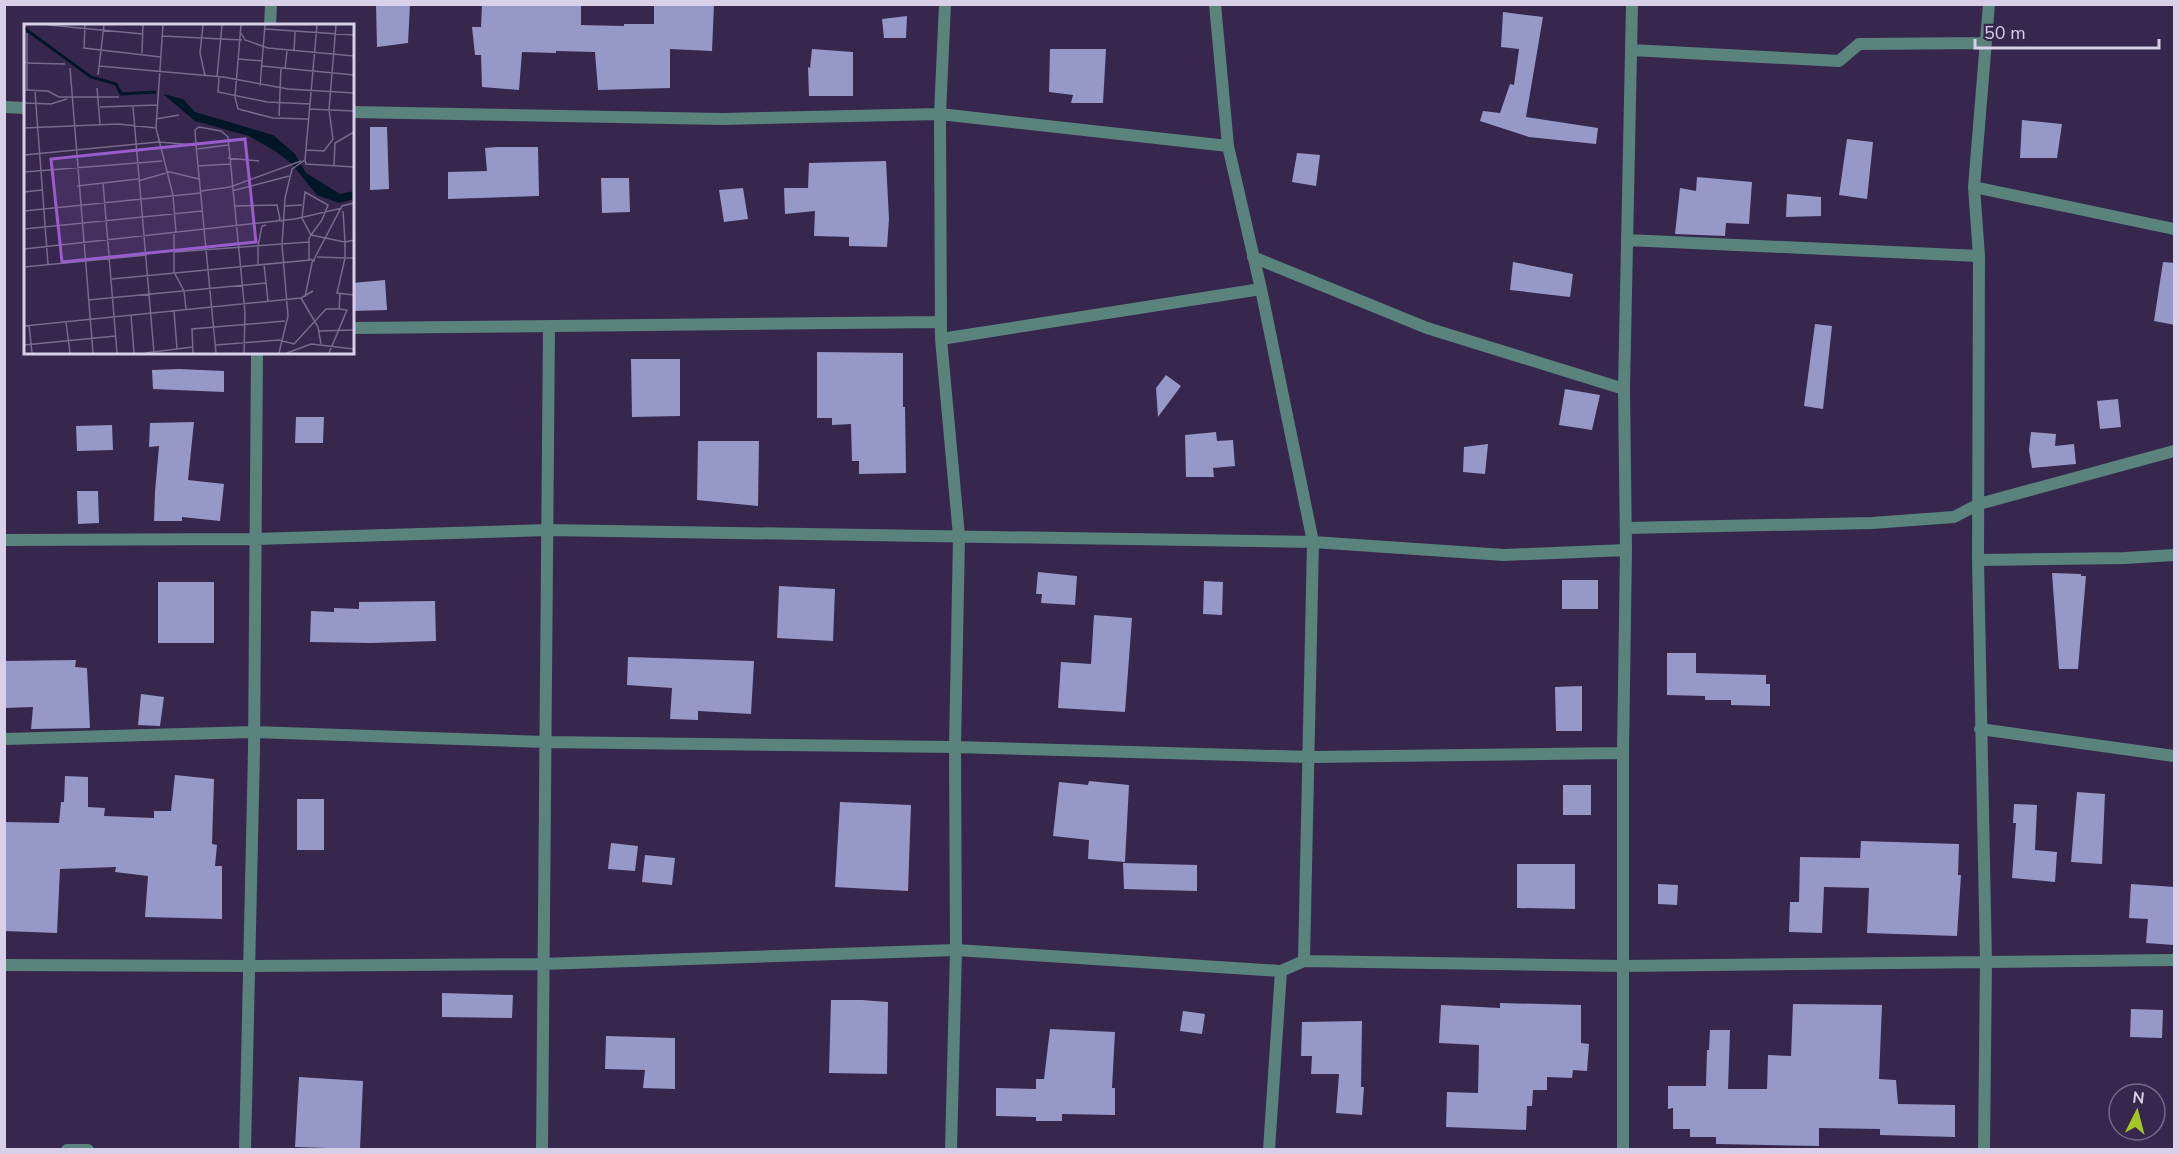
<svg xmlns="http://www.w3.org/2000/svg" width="2179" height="1154" font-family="'Nunito Sans',sans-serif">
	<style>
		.building { fill: #9698c8 }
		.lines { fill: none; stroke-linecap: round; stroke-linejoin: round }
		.minor { stroke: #59837c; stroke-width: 12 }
		.inset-river { fill: none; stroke: #011626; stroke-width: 3 }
		.inset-road { fill: none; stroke: #776a8b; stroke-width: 1.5 }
		.view { fill: #975dcb; fill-opacity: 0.15; stroke: #975dcb; stroke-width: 3 }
		.inset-edge { fill: none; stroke: #d8cfe8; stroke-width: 3 }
	</style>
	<rect width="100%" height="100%" fill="#37274d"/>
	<path class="building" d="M 376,4 L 410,4 L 408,43 L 377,47 Z
		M 482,4 L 581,4 L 581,25 L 624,26 L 624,24 L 654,24 L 654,4 L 714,4 L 712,51 L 670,49 L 670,88 L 598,90 L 595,52 L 556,51 L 556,53 L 522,52 L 519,90 L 482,87 L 481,55 L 475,55 L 472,27 L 481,27 Z
		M 1503,12 L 1543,17 L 1526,117 L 1598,128 L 1596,144 L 1529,137 L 1480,121 L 1483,111 L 1500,113 L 1510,84 L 1514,85 L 1519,49 L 1501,47 Z
		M 907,16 L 906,38 L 884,38 L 882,19 Z
		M 812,49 L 853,52 L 853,96 L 809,96 L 808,67 L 810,68 Z
		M 1050,49 L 1106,49 L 1103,103 L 1071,103 L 1073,95 L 1049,92 Z
		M 2022,120 L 2062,124 L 2057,158 L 2020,158 Z
		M 370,127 L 387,127 L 389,189 L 370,190 Z
		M 1847,139 L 1873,142 L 1867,199 L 1839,195 Z
		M 497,147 L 538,147 L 539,196 L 448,199 L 448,172 L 487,171 L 485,148 Z
		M 1297,153 L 1320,155 L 1316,186 L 1292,182 Z
		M 886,161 L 889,219 L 887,247 L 849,246 L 849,237 L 814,236 L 815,211 L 785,214 L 784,188 L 808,188 L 809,163 Z
		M 1697,177 L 1752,182 L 1749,224 L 1726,223 L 1725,236 L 1675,234 L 1680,188 L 1696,191 Z
		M 601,178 L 629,178 L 630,212 L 602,213 Z
		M 743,188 L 748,219 L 724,222 L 719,190 Z
		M 1787,194 L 1821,197 L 1821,216 L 1786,217 Z
		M 1513,262 L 1573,274 L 1570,297 L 1510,290 Z
		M 2163,262 L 2175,263 L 2175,325 L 2154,321 Z
		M 385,280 L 387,310 L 352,311 L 352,283 Z
		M 1815,324 L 1832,326 L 1823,409 L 1804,406 Z
		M 817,352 L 903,353 L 903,407 L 905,407 L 906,473 L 859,474 L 859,461 L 852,461 L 851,424 L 832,425 L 832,418 L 817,418 Z
		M 631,359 L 680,359 L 680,416 L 632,417 Z
		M 179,369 L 224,371 L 224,392 L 153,389 L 152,370 Z
		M 1166,375 L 1181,386 L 1158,417 L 1156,388 Z
		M 1565,389 L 1600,395 L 1592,430 L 1559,425 Z
		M 2118,399 L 2121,427 L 2100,429 L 2097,401 Z
		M 296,417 L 324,417 L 323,443 L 295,443 Z
		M 194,422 L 188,480 L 224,484 L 220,521 L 182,517 L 182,521 L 154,521 L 155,492 L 159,446 L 149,447 L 150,423 Z
		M 112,425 L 113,450 L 77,451 L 76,426 Z
		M 1216,432 L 1217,441 L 1233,440 L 1235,466 L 1213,468 L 1214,477 L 1186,477 L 1185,435 Z
		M 2031,432 L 2056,434 L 2055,446 L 2074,444 L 2076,464 L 2032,468 L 2029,450 Z
		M 698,441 L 759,441 L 758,506 L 697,500 Z
		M 1488,444 L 1485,474 L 1463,472 L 1464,447 Z
		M 77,491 L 98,491 L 99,523 L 78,524 Z
		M 1038,572 L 1077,576 L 1075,605 L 1041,603 L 1042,594 L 1036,594 Z
		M 2052,573 L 2081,574 L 2081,576 L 2086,576 L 2078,669 L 2059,669 Z
		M 1562,580 L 1598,580 L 1598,609 L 1562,609 Z
		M 1204,581 L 1223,582 L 1222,615 L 1203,614 Z
		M 158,582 L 214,582 L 214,643 L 158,643 Z
		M 779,586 L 835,589 L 833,641 L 777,638 Z
		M 435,601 L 436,641 L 371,643 L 310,642 L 311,611 L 334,612 L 334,608 L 359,609 L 359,602 Z
		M 1094,615 L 1132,618 L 1125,712 L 1058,708 L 1061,662 L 1091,664 Z
		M 1667,653 L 1696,653 L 1696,673 L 1766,675 L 1766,684 L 1770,684 L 1770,706 L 1731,705 L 1731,700 L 1705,700 L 1705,696 L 1667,695 Z
		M 628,657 L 754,661 L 751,714 L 698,711 L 698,720 L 670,719 L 672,688 L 627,685 Z
		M 76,660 L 75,667 L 87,668 L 90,728 L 31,729 L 33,707 L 4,708 L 4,661 Z
		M 1582,686 L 1582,731 L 1556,731 L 1555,687 Z
		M 141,694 L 164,697 L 160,726 L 138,725 Z
		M 175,775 L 214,779 L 212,844 L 217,845 L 215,866 L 222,866 L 222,919 L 145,917 L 148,876 L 115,872 L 116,867 L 60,869 L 57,933 L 4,931 L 4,822 L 59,823 L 61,802 L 64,802 L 65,776 L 88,777 L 88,807 L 105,808 L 104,816 L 154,818 L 154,811 L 171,811 Z
		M 1089,781 L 1129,785 L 1125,862 L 1088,859 L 1089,840 L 1053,836 L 1059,782 L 1088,785 Z
		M 1563,785 L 1591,785 L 1591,815 L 1563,815 Z
		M 2077,792 L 2105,794 L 2102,864 L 2071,862 Z
		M 297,799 L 324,799 L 324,850 L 297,850 Z
		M 840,802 L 911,805 L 908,891 L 835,887 Z
		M 2014,804 L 2037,805 L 2035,850 L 2057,852 L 2055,882 L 2012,878 L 2016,823 L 2013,823 Z
		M 1861,841 L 1959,844 L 1958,875 L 1961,875 L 1957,936 L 1867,933 L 1869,888 L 1824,887 L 1822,933 L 1789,932 L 1790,902 L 1799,902 L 1800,857 L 1860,858 Z
		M 611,843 L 638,846 L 635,871 L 608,869 Z
		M 645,855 L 675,858 L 672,885 L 642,882 Z
		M 1123,863 L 1197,865 L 1197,891 L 1124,889 Z
		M 1517,864 L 1575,864 L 1575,909 L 1517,908 Z
		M 1658,884 L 1678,885 L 1677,905 L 1658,904 Z
		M 2131,884 L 2175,887 L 2174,945 L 2146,943 L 2148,919 L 2129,918 Z
		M 442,993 L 513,995 L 512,1018 L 442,1017 Z
		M 831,1000 L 862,1000 L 888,1002 L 887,1074 L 829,1073 Z
		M 1500,1003 L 1581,1005 L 1581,1043 L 1589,1044 L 1587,1071 L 1573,1070 L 1572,1078 L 1547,1077 L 1547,1090 L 1533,1090 L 1532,1106 L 1527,1106 L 1526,1130 L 1446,1127 L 1447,1092 L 1478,1093 L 1479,1045 L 1439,1043 L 1441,1005 L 1500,1008 Z
		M 1793,1004 L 1882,1005 L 1879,1079 L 1896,1080 L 1898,1104 L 1955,1105 L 1955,1137 L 1880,1135 L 1880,1129 L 1819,1128 L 1819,1146 L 1716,1144 L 1716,1137 L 1690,1137 L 1690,1129 L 1673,1129 L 1673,1108 L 1668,1109 L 1668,1086 L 1706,1086 L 1707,1050 L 1709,1050 L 1710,1030 L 1730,1030 L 1728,1089 L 1767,1089 L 1768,1055 L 1791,1056 Z
		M 2131,1009 L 2163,1010 L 2162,1038 L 2130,1037 Z
		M 1183,1011 L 1205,1014 L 1202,1034 L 1180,1031 Z
		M 1362,1021 L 1361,1087 L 1364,1087 L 1362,1115 L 1336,1113 L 1339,1074 L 1311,1074 L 1312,1056 L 1301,1056 L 1302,1022 Z
		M 1050,1029 L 1115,1032 L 1112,1088 L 1115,1088 L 1115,1115 L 1062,1114 L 1062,1121 L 1036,1121 L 1036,1117 L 996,1116 L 996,1088 L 1036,1089 L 1036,1079 L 1044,1079 Z
		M 606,1036 L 675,1038 L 675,1089 L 643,1088 L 645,1070 L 605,1069 Z
		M 299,1077 L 363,1081 L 360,1149 L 295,1147 Z"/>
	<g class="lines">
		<path class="minor" d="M 945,4 L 940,114 L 941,339 L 959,536 L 955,747 L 956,950 L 951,1150
			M 1215,4 L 1228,146 L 1261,289 L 1313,542 L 1304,961
			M 270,26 L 271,4
			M 1631,50 L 1839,61 L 1859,44 L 1984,43
			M 4,107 L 26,108
			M 352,112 L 722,119 L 940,114 L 1228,146
			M 1974,187 L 2174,229
			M 1627,240 L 1979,256
			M 1253,257 L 1427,328 L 1624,389
			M 352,328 L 941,322
			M 941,339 L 1261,289
			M 1626,528 L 1872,523 L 1954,517 L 1979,504 L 2174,451
			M 4,540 L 255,539 L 547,530 L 1313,542 L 1504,555 L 1626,550
			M 1978,560 L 2125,558 L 2174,555
			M 1980,729 L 2174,756
			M 4,739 L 254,732 L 545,742 L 955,747 L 1310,757 L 1623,753
			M 4,965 L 248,966 L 542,964 L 956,950 L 1281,971 L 1304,961 L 1622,966 L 2174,960
			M 67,1150 L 88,1150
			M 245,1150 L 254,751 L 257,352
			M 542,1150 L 549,326
			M 1269,1150 L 1281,971
			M 1623,1150 L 1623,753 L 1626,550 L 1624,389 L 1632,4
			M 1984,1150 L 1986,962 L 1978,560 L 1979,256 L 1974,187 L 1989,4"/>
	</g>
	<g transform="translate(24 24)">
		<rect width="330" height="330" fill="#37274d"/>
		<path d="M 139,70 L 159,75 L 171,88 L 249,111 L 271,130 L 282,149 L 316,170 L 330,167 L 330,175 L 315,179 L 293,171 L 267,139 L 251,127 L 225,112 L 171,97 Z" fill="#011626"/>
		<path class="inset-river" d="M 0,4 L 67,53 L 92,60 L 97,70 L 132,68"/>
		<path class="inset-road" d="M 24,1 L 119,10M 61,1 L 60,24 L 137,33M 179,1 L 176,29 L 181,52M 217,1 L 211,73 L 214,85 L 249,94 L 284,95M 241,5 L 330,11M 3,9 L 3,66M 217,9 L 221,16 L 244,24 L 330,32M 138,12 L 218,16M 270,28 L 271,8M 118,29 L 119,1M 214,35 L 239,37M 1,39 L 41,40M 75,42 L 199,53 L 264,65 L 330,69M 238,42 L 330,51M 46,44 L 69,329M 261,45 L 263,27M 74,51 L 80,1M 193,53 L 198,1M 195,53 L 194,68 L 243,78 L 286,80M 236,62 L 241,1M 73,64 L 76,100M 0,66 L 24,67 L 35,73 L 95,73M 11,68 L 24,240M 0,79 L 27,80 L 43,75M 76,83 L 133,81M 109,83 L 130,329M 285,85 L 330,87M 255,92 L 257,44M 132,95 L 155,91M 0,104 L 94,100 L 132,104 L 139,1M 132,104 L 149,171 L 152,209M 173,125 L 204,121M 282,126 L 300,127 L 309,115 L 305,86 L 312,1M 0,131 L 134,118 L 172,121M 204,134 L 235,137M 281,136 L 293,1M 281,136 L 282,140 L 330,143M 310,141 L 311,119 L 330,108M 174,142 L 206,140M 142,147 L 175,155M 0,148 L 138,137M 114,157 L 142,149M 79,159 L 93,329M 53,162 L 114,155M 177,167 L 206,163 L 277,137M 208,167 L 265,152M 0,168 L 18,166M 210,182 L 253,181 L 256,195 L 252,198M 260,182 L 278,181M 0,187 L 177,169M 319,187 L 321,218 L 330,216M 0,205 L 178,187M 150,210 L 150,248 L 160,267 L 162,285M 0,225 L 271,195 L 318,184M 151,228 L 285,218M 330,234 L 321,234 L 313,269 L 330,271M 291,237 L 285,235 L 285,215 L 287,211 L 298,196 L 304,181 L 281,168 L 278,194 L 287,211 L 321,218 L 321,234 L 293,233M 234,240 L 234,222 L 238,202 L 242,201M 240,240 L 244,277M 0,243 L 123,231M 88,255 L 286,236M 281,273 L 288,239 L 318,182 L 330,179M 277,274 L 294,303 L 297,320M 64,276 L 242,259M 150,287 L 153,325M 107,291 L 110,329M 42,298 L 46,329M 5,301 L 8,329M 0,302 L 277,274 L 289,267M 295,307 L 330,306M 0,321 L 92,312M 192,321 L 255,316 L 270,320 L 302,285 L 315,285 L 316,270M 121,329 L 169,323M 169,329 L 168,305 L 261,297M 192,329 L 172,121 L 171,106 L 175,103 L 197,107 L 204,113 L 221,289 L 220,329M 255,329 L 264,292 L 258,221 L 261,174 L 268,145 L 281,136M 263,329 L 287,320 L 330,325M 305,329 L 323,286 L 315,285"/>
		<path class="view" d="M 221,115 L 232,218 L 38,238 L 27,135 Z"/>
		<rect width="330" height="330" class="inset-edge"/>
	</g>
	<rect width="2179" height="1154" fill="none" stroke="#d8cfe8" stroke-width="12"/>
	<g transform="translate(2137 1112) rotate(6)"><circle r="28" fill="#37274d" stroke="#776a8b" stroke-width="1.5"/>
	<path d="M0-4.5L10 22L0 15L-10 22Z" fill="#a4c825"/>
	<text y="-9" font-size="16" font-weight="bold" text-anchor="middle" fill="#d8cfe8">N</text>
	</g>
	<path d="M1975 39v9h184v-9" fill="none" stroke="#d8cfe8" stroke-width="3"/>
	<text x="1984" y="39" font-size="18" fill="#d8cfe8" stroke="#37274d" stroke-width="4.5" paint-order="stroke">50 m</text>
</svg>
